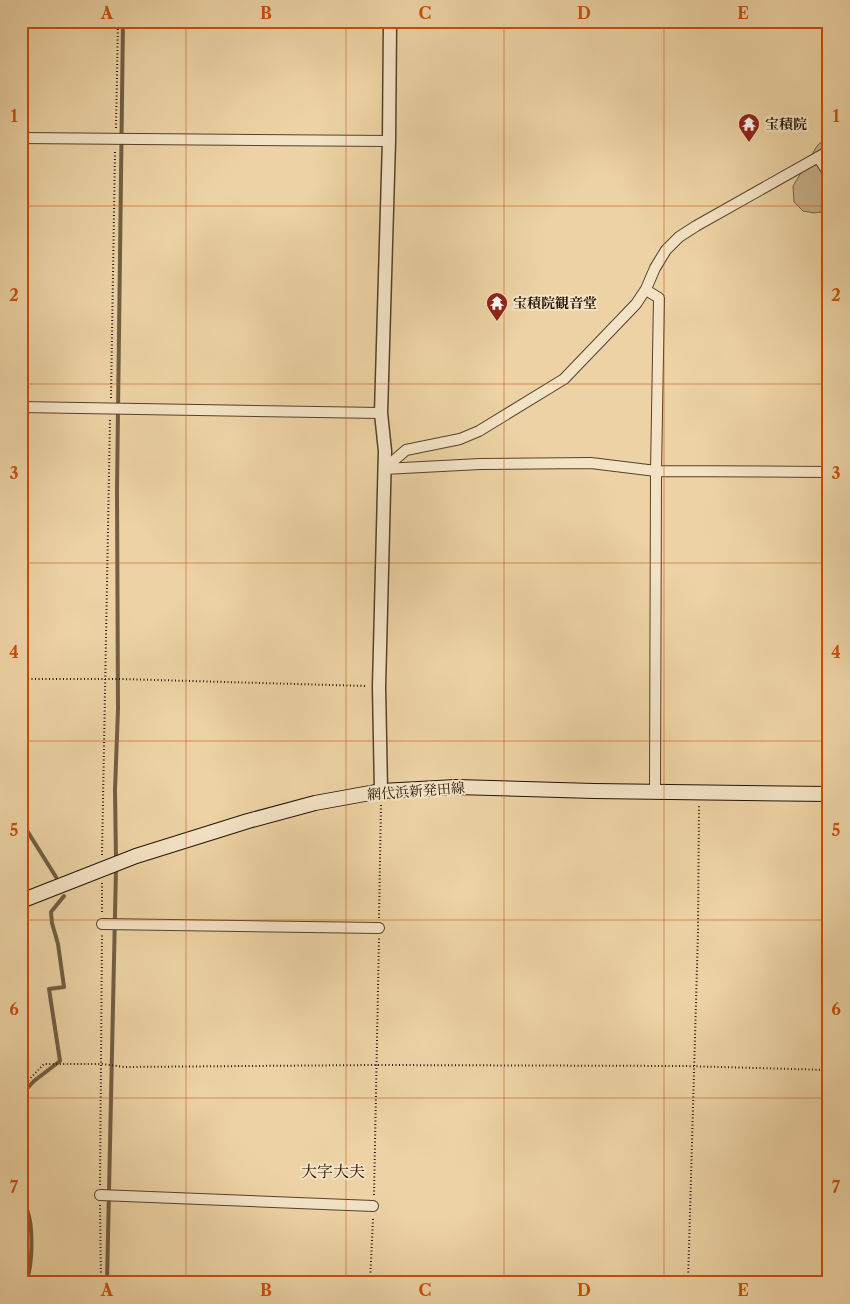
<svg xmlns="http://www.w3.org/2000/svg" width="850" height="1304" font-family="'Libre Caslon Text','Noto Serif JP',serif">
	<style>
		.green { fill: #c9b189; stroke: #756246 }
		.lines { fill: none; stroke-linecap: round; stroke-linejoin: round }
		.stream { stroke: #715e43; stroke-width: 4 }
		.minor-casing { stroke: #54422b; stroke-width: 12 }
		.tertiary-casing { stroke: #54422b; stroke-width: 15 }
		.secondary-casing { stroke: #211203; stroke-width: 16 }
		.path { stroke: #211203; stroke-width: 2; stroke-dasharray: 1 2.5; stroke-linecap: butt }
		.minor { stroke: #f3e2c4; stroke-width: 10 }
		.tertiary { stroke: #f3e2c4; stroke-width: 12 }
		.secondary { stroke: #f3e2c4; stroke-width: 14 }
		.grid { fill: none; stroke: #ca4e0b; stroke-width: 1; stroke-opacity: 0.55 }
		.labels { text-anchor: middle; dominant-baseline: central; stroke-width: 4; stroke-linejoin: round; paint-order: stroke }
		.poi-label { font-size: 14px; font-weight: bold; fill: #211203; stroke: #f3e2c4; text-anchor: start }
		.street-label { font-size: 14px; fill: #211203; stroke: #f3e2c4 }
		.quarter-label { font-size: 16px; fill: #211203; stroke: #f3e2c4 }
		.neatline { fill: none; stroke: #ca4e0b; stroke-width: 2 }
		.grid-label { font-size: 16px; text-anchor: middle; font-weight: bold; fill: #ca4e0b }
	</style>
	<rect width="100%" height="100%" fill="#ecd2a4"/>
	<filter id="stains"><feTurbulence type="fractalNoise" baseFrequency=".004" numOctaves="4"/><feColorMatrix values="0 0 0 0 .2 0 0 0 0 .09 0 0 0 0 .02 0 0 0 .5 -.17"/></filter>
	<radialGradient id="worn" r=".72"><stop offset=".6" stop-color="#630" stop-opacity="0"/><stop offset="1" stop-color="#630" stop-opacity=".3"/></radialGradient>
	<path class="green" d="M 829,135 L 829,211 L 814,213 L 803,211 L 794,202 L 793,186 L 817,146 Z"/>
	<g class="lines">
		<path class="stream" d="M 21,821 L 56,877
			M 116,861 L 115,790 L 118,709 L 117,490 L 123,21
			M 21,1095 L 34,1081 L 60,1061 L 49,989 L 64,987 L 58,944 L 52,923 L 51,912 L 64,896
			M 21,1198 C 23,1203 27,1208 28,1213 C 33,1228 33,1269 25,1283
			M 107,1283 L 116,868"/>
		<g class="minor-casing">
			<path id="minor" d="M 21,138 L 389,141
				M 818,157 L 829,174
				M 646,290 L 659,298 L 656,471 L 655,792
				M 21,407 L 381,413
				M 384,469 L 406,450 L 460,439 L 479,431 L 564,379 L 636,304 L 646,289 L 655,268 L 666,250 L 679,237 L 696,226 L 829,151
				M 384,469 L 480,464 L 591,463 L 656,471 L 829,472
				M 102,924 L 379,928
				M 100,1195 L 373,1206"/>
		</g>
		<g class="tertiary-casing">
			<path id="tertiary" d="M 381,791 L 379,687 L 385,451 L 381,413 L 389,141 L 390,21"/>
		</g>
		<g class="secondary-casing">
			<path id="secondary" d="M 21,901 L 136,856 L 248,821 L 315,803 L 381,791 L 456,787 L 594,791 L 829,794"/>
		</g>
		<path class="path" d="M 116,128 L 118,21
			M 111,398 L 115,150
			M 21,679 L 121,679 L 366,686
			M 102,855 L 110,420
			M 102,883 L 102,913
			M 379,918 L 381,803
			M 21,1088 L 44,1064 L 102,1064 L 124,1067 L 376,1065 L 684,1066 L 829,1070
			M 100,1185 L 102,935
			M 374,1195 L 379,938
			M 100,1205 L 101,1283
			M 370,1283 L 373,1218
			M 688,1283 L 698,932 L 699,805"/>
		<use href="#minor" class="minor"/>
		<use href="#tertiary" class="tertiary"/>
		<use href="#secondary" class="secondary"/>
	</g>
	<path class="grid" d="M 186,21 L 186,1283M 346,21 L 346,1283M 504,21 L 504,1283M 664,21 L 664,1283M 21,206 L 829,206M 21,384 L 829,384M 21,563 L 829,563M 21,741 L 829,741M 21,920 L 829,920M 21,1098 L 829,1098"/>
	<defs>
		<g id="temple-pin" transform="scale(1.125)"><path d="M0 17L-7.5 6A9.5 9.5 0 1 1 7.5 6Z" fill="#8f2418" stroke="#f3e2c4"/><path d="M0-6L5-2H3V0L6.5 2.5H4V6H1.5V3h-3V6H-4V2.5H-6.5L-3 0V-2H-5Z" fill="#fff"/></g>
	</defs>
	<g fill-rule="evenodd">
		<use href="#temple-pin" x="749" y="124"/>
		<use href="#temple-pin" x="497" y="303"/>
	</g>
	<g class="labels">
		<g class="poi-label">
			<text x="765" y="124">宝積院</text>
			<text x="513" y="303">宝積院観音堂</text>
		</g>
		<g class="street-label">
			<text transform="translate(416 791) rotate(-4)">網代浜新発田線</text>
		</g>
		<g class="quarter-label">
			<text x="333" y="1171">大字大夫</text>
		</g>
	</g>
	<rect width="850" height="1304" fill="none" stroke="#ecd2a4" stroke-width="55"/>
	<rect x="28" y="28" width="794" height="1248" class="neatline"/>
	<g class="grid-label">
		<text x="107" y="19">A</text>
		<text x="266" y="19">B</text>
		<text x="425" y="19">C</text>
		<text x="584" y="19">D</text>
		<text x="743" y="19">E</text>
		<text x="14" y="122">1</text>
		<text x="836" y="122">1</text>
		<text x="14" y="301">2</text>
		<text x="836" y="301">2</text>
		<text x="14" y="479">3</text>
		<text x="836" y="479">3</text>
		<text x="14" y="658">4</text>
		<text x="836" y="658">4</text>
		<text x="14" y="836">5</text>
		<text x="836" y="836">5</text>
		<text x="14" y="1015">6</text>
		<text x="836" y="1015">6</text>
		<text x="14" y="1193">7</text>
		<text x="836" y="1193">7</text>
		<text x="107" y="1296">A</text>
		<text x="266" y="1296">B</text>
		<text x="425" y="1296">C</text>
		<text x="584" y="1296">D</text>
		<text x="743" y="1296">E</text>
	</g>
	<rect width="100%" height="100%" filter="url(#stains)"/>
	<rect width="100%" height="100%" fill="url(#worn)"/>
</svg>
